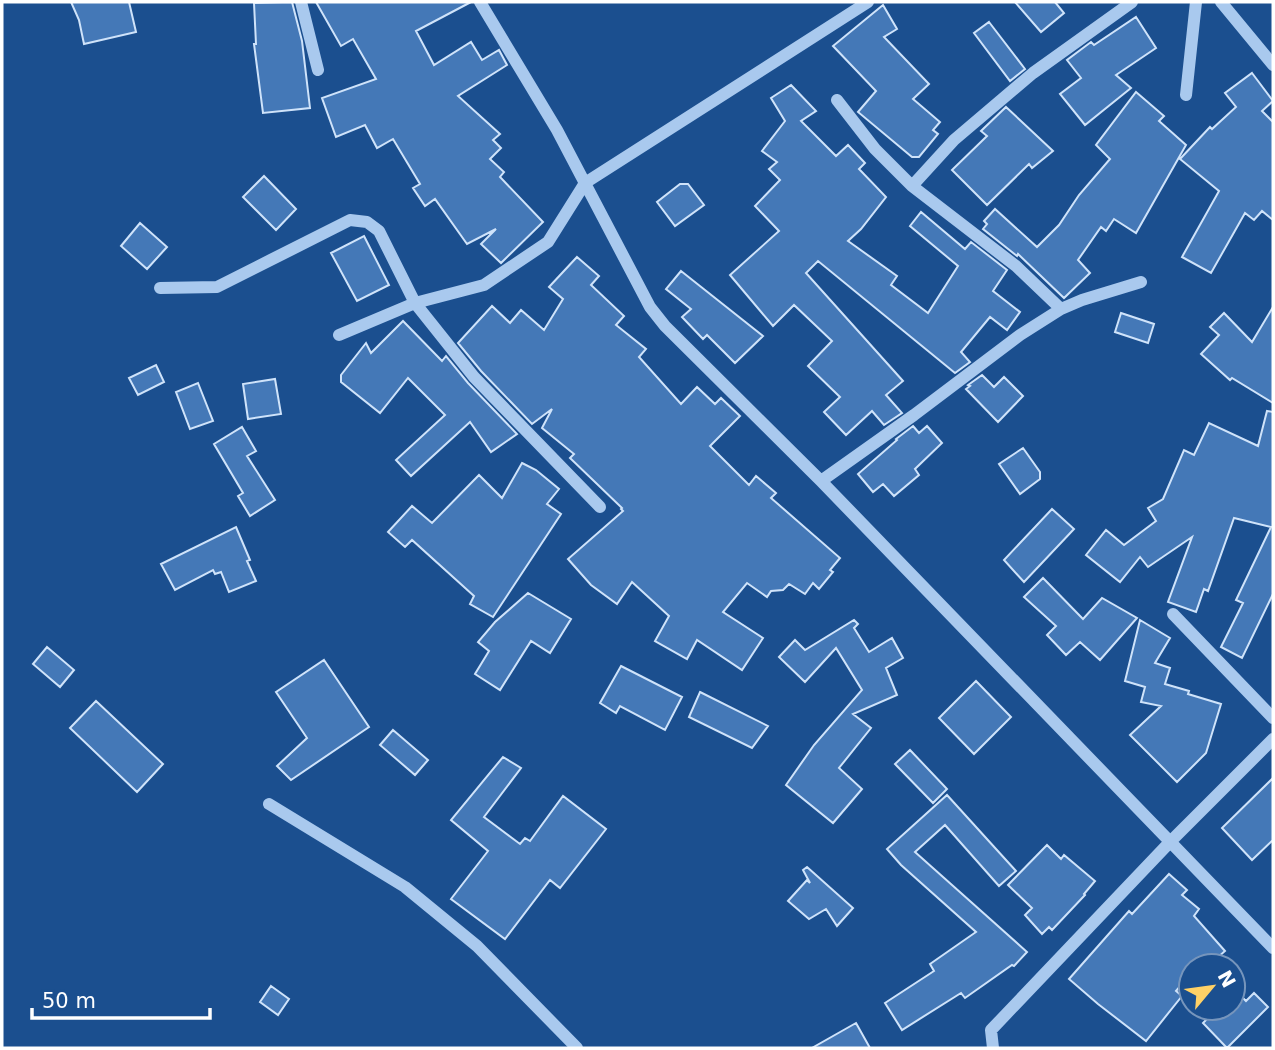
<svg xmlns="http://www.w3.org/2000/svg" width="1275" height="1050" font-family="'DejaVu Sans',sans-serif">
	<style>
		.building { fill: #4478b7; stroke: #cfe3fa; stroke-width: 2 }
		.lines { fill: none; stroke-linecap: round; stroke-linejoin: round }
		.minor { stroke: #a9c9ee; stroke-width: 12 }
	</style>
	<rect width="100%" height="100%" fill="#1b4f8f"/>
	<path class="building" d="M 71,2 L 129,2 L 136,32 L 84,44 L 79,20 Z
		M 292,2 L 302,41 L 310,108 L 263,113 L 254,44 L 256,44 L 254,3 Z
		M 316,2 L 471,2 L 416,31 L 434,65 L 471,42 L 482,60 L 499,50 L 507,65 L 458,96 L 500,134 L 493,140 L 501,148 L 490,159 L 504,172 L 500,177 L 543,222 L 501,263 L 481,244 L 496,229 L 467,244 L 435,199 L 425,206 L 413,188 L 420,184 L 393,139 L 377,148 L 365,125 L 336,137 L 322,98 L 376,79 L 353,39 L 341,46 Z
		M 1015,2 L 1055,2 L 1064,13 L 1041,32 Z
		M 883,5 L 897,29 L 884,37 L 929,84 L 913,99 L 940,122 L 933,130 L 938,134 L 919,157 L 912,157 L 858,112 L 876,91 L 833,46 Z
		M 1136,17 L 1156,48 L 1116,75 L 1131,88 L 1085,125 L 1060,94 L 1081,78 L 1067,60 L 1091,42 L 1094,45 Z
		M 989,22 L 1025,69 L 1010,81 L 974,33 Z
		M 1252,73 L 1273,101 L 1262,111 L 1273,122 L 1273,220 L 1262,211 L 1254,220 L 1245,213 L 1211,273 L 1182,257 L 1219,191 L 1180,159 L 1210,127 L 1212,129 L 1236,107 L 1225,93 Z
		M 791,85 L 816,111 L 801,121 L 836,156 L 848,145 L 865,163 L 859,169 L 886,197 L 861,229 L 848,241 L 897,276 L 891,285 L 928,313 L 958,266 L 910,226 L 921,212 L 965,249 L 971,242 L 1007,270 L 993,291 L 1020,312 L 1007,330 L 990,317 L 961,352 L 970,362 L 955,373 L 818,261 L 806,273 L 903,381 L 886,395 L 902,413 L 884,425 L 872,411 L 846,435 L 824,412 L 840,397 L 808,366 L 832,341 L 794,305 L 773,326 L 730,275 L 779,231 L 755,206 L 780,180 L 769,169 L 777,162 L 762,151 L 785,121 L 771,98 Z
		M 1136,92 L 1164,116 L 1159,121 L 1186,145 L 1136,233 L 1114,219 L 1106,231 L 1101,227 L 1078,260 L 1090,273 L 1064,298 L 1018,254 L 1017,256 L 983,229 L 987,224 L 984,221 L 995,209 L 1037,247 L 1059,225 L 1079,195 L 1110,159 L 1096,145 Z
		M 1006,107 L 1053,151 L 1032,168 L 1029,164 L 987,205 L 952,170 L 987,136 L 981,131 Z
		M 264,176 L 296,209 L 276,230 L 243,197 Z
		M 680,184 L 688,184 L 704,205 L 675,226 L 657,202 Z
		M 140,223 L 167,247 L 147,269 L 121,246 Z
		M 364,236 L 389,285 L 357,301 L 331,253 Z
		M 577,257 L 599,276 L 591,285 L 624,316 L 616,325 L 646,349 L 639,357 L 681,404 L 697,387 L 715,404 L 721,398 L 740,416 L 710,446 L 749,485 L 756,476 L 776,493 L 771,498 L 840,558 L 830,570 L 833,572 L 819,589 L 813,583 L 805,594 L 789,584 L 783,590 L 771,591 L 767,597 L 747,583 L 723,612 L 763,638 L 742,670 L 697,640 L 687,659 L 655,641 L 669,616 L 632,582 L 617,604 L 591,585 L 568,559 L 623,511 L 621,509 L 622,508 L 570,458 L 574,454 L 542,428 L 552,409 L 532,424 L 481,371 L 458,343 L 492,306 L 510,323 L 521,310 L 544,330 L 563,299 L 549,287 Z
		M 681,271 L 763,336 L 735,363 L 707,335 L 703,339 L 682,317 L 691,309 L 666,289 Z
		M 1273,307 L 1273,403 L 1232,378 L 1230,380 L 1201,354 L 1219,335 L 1210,327 L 1224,313 L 1252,342 Z
		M 1121,313 L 1154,324 L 1148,343 L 1115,332 Z
		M 403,321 L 442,361 L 446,356 L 468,383 L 517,434 L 491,452 L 470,422 L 411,476 L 396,460 L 445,415 L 408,378 L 380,413 L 341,382 L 341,375 L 366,343 L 371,353 Z
		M 156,365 L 164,382 L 138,395 L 129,378 Z
		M 982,375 L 994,387 L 1004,377 L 1023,396 L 998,422 L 966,389 L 970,386 L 968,385 Z
		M 275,379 L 281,414 L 248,419 L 243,384 Z
		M 198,383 L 213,421 L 190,429 L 176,392 Z
		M 1267,411 L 1273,412 L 1273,594 L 1242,658 L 1221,647 L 1243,603 L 1236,600 L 1271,527 L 1234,518 L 1208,591 L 1204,589 L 1196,612 L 1168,602 L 1192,537 L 1148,567 L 1140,557 L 1120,582 L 1086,555 L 1106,530 L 1124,545 L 1156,521 L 1148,508 L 1163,499 L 1184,450 L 1194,455 L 1209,423 L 1258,446 Z
		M 913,426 L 919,433 L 927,426 L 942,443 L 915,469 L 919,475 L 894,496 L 883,484 L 873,492 L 858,474 L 897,440 L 896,439 Z
		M 242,427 L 256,451 L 247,456 L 275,500 L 250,516 L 238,496 L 243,493 L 214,444 Z
		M 1023,448 L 1040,472 L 1040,479 L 1020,494 L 999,464 Z
		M 522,463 L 536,470 L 559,489 L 547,504 L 561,514 L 493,617 L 470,604 L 474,596 L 412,540 L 405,547 L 388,532 L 412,506 L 432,523 L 479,475 L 502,498 Z
		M 1052,509 L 1074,529 L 1024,582 L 1004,560 Z
		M 236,527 L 250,560 L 247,561 L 256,581 L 229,592 L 221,572 L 215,574 L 213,570 L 175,590 L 161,564 Z
		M 1043,578 L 1083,619 L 1102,598 L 1137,618 L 1100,660 L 1080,642 L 1066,655 L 1047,635 L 1056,626 L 1024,597 Z
		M 528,593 L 571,619 L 550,653 L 531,641 L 500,690 L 475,674 L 489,651 L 478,642 L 495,622 Z
		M 854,620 L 858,624 L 854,628 L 869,652 L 892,638 L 903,658 L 886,668 L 897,695 L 853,714 L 871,728 L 839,768 L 862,789 L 833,823 L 786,785 L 814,745 L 862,690 L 836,648 L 805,682 L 779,657 L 795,640 L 805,650 Z
		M 1140,620 L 1170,638 L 1155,663 L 1170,668 L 1165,684 L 1189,691 L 1188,694 L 1221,704 L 1206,753 L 1177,782 L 1130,735 L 1161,706 L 1141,702 L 1145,687 L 1125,681 Z
		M 47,647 L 74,670 L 60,687 L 33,664 Z
		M 324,660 L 369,727 L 291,780 L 277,766 L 307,738 L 276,692 Z
		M 621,666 L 682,697 L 665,730 L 620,706 L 616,713 L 600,703 Z
		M 976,681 L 1011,717 L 974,754 L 939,718 Z
		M 700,692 L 768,726 L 752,748 L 689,717 Z
		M 96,701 L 163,764 L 137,792 L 70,728 Z
		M 393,730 L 428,760 L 415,775 L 380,745 Z
		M 910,750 L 947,789 L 933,803 L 895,764 Z
		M 503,757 L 521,768 L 484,817 L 520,844 L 525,838 L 530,841 L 563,796 L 606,829 L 560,888 L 550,880 L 505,939 L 451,899 L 488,851 L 451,820 Z
		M 1273,778 L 1273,840 L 1252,860 L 1222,828 Z
		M 947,795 L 1016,871 L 999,886 L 945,825 L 915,852 L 1027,952 L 1014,966 L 1012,965 L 965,998 L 961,993 L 902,1030 L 885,1003 L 934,971 L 930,964 L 976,932 L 901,865 L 887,849 Z
		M 1047,845 L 1061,859 L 1064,855 L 1095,881 L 1084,894 L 1085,895 L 1052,930 L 1049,927 L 1042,934 L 1025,915 L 1032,908 L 1008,885 Z
		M 807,867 L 853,908 L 837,926 L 826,909 L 809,919 L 788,901 L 807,880 L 810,883 L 803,870 Z
		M 1169,874 L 1187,890 L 1182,895 L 1199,909 L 1194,916 L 1225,951 L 1208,966 L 1191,966 L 1191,974 L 1176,991 L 1182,996 L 1146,1041 L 1098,1004 L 1069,979 L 1129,911 L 1132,914 Z
		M 271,986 L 289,999 L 278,1015 L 260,1002 Z
		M 1233,988 L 1246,1001 L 1254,993 L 1268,1007 L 1227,1048 L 1203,1023 L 1218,1008 L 1233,1008 Z
		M 856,1023 L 870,1048 L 812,1048 Z"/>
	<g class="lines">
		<path class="minor" d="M 301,2 L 318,70
			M 480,2 L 557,130 L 650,307 L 665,326 L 821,481 L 1273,948
			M 1221,2 L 1273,65
			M 1186,95 L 1196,2
			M 837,100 L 875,149 L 912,186 L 1016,266 L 1061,309
			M 912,186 L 954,140 L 1033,73 L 1132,2
			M 160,288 L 217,287 L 350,220 L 367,222 L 379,231 L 415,303 L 474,377 L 600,507
			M 339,335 L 415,303 L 484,285 L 548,242 L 585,183 L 868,2
			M 821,481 L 914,415 L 1020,335 L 1061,309 L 1082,300 L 1141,282
			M 1173,614 L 1273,718
			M 269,804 L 405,887 L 477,946 L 577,1048
			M 993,1048 L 991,1030 L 1170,842 L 1273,739"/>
	</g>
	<rect width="1275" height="1050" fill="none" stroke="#ffffff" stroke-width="7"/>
	<g transform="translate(1212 987) rotate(61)"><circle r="33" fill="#1b4f8f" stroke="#7695bc" stroke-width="2"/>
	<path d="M0-5L12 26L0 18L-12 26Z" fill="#ffd166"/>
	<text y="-10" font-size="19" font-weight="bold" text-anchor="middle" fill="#ffffff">N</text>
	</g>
	<path d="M32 1008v10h178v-10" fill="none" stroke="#ffffff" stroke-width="3.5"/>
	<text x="42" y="1008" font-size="21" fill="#ffffff" stroke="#1b4f8f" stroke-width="5" paint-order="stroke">50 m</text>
</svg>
